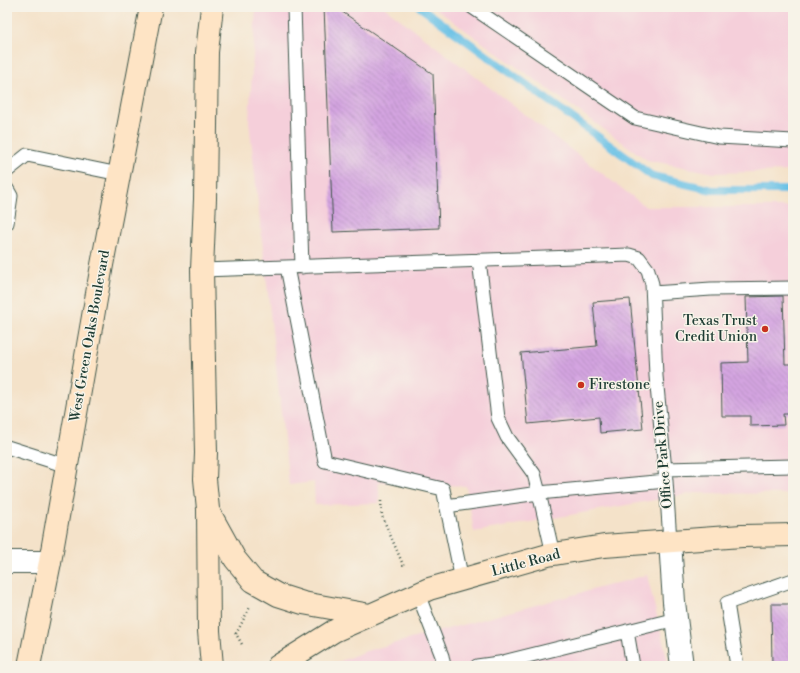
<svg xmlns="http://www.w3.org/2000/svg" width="800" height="673" font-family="'Libre Bodoni',serif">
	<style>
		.built { fill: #f5cfda }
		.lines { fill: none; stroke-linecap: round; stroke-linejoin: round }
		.stream { stroke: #69c1e6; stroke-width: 8 }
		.building { fill: url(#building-back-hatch) }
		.service-casing { stroke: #3f564a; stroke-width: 15 }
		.minor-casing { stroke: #3f564a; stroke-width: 24 }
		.tertiary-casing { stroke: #3f564a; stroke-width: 24 }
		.secondary-casing { stroke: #3f564a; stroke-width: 24 }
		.path { stroke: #3f564a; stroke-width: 2.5; stroke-dasharray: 1 3; stroke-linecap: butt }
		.service { stroke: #fff; stroke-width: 13 }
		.minor { stroke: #fff; stroke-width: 22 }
		.tertiary { stroke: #fff; stroke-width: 22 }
		.secondary { stroke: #fee4c5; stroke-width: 22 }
		.poi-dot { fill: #c8321e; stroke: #f7f3e8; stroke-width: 1.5 }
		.labels { text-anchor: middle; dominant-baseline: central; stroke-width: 3; stroke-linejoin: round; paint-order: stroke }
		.poi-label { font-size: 14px; fill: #1f3d34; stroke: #f7f3e8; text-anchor: end }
		.street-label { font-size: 14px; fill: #1f3d34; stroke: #f7f3e8 }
	</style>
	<defs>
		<pattern id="building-back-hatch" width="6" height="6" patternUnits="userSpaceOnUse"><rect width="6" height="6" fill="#d4a4e1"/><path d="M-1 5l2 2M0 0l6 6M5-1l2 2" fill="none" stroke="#ab87b7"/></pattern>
	</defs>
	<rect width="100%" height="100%" fill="#f7f3e8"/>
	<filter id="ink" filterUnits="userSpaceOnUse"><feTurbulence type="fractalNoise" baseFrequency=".025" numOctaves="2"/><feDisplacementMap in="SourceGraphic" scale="8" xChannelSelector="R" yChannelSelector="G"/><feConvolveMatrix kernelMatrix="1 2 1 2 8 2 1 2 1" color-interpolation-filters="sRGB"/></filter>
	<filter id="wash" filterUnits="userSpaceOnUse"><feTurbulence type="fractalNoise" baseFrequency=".012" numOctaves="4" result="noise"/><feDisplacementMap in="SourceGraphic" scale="16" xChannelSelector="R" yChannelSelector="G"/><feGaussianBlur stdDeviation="0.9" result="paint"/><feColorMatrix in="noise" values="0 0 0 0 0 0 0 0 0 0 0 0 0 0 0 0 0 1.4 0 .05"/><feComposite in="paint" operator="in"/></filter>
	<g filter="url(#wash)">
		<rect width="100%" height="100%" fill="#f4e2c9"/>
		<path class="built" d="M 256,7 L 384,7 L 646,207 L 793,207 L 793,494 L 694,493 L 474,532 L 466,486 L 379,482 L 379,503 L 315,505 L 314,482 L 289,485 L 249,121 Z
			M 433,7 L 793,7 L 793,171 L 714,173 L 647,160 Z
			M 647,575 L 669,666 L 328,666 L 366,651 Z"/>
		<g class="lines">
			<path class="stream" d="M 420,7 L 652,176 L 712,190 L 793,190"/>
		</g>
		<g id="blocks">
			<path class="building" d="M 324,7 L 335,7 L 433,74 L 439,228 L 333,232 Z
				M 783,296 L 785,364 L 793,364 L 793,414 L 783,414 L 784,425 L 750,426 L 750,416 L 722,416 L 721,363 L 748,362 L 746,297 Z
				M 630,299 L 643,429 L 600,433 L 599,417 L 528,424 L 521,353 L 597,346 L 593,302 Z
				M 771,604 L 793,604 L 793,666 L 772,666 Z"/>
		</g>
	</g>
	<g filter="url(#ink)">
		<use href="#blocks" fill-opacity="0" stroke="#3f564a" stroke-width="1"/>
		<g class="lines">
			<g class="service-casing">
				<path id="service" d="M 294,7 L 302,267
					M 472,7 L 635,118 L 719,137 L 793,141
					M 7,171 L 27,155 L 119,174
					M 7,189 L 11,196 L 7,223
					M 479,260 L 498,418 L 507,437 L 534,474 L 539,493 L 553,554
					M 287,267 L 325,461 L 443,489 L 462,580
					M 202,270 L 629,255 L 639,258 L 648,270 L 652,284 L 656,376 L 666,481 L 670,541
					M 653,293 L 711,289 L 793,288
					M 7,447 L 67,466
					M 665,469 L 793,466
					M 446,506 L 539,493 L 666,481
					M 418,594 L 442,656 L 444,666
					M 627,631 L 633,666
					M 477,666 L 499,663
					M 501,666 L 499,663 L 676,619
					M 737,666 L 727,603 L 793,580"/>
			</g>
			<g class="minor-casing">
				<path id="minor" d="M 670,541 L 674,602 L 682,666"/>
			</g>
			<g class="tertiary-casing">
				<path id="tertiary" d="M 7,562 L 50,562"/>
			</g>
			<g class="secondary-casing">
				<path id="secondary" d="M 212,7 L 207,52 L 205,199 L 202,270 L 206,453 L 205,479 L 208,509 L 209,631 L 212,666
					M 209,512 L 235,559 L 253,581 L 278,595 L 303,603 L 370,615
					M 29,666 L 50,562 L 102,265 L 151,7
					M 278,666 L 334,631 L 418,594 L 429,589 L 548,555 L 604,546 L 742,536 L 793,535"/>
			</g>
			<path class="path" d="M 381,501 L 382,516 L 404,567
				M 235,633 L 236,634 L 243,646
				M 236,634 L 250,607"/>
			<use href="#service" class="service"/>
			<use href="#minor" class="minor"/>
			<use href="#tertiary" class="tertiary"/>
			<use href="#secondary" class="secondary"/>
		</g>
	</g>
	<g class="poi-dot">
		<circle cx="765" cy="329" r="4"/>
		<circle cx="581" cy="385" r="4"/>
	</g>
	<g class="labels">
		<g class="poi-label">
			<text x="757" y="321">Texas Trust<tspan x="757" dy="16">Credit Union</tspan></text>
			<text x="589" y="385" text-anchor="start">Firestone</text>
		</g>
		<g class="street-label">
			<text transform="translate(90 336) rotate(-80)">West Green Oaks Boulevard</text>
			<text transform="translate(663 455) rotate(-95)">Office Park Drive</text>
			<text transform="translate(526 563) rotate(-15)">Little Road</text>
		</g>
	</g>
	<rect width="800" height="673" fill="none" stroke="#f7f3e8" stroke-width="24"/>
</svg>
